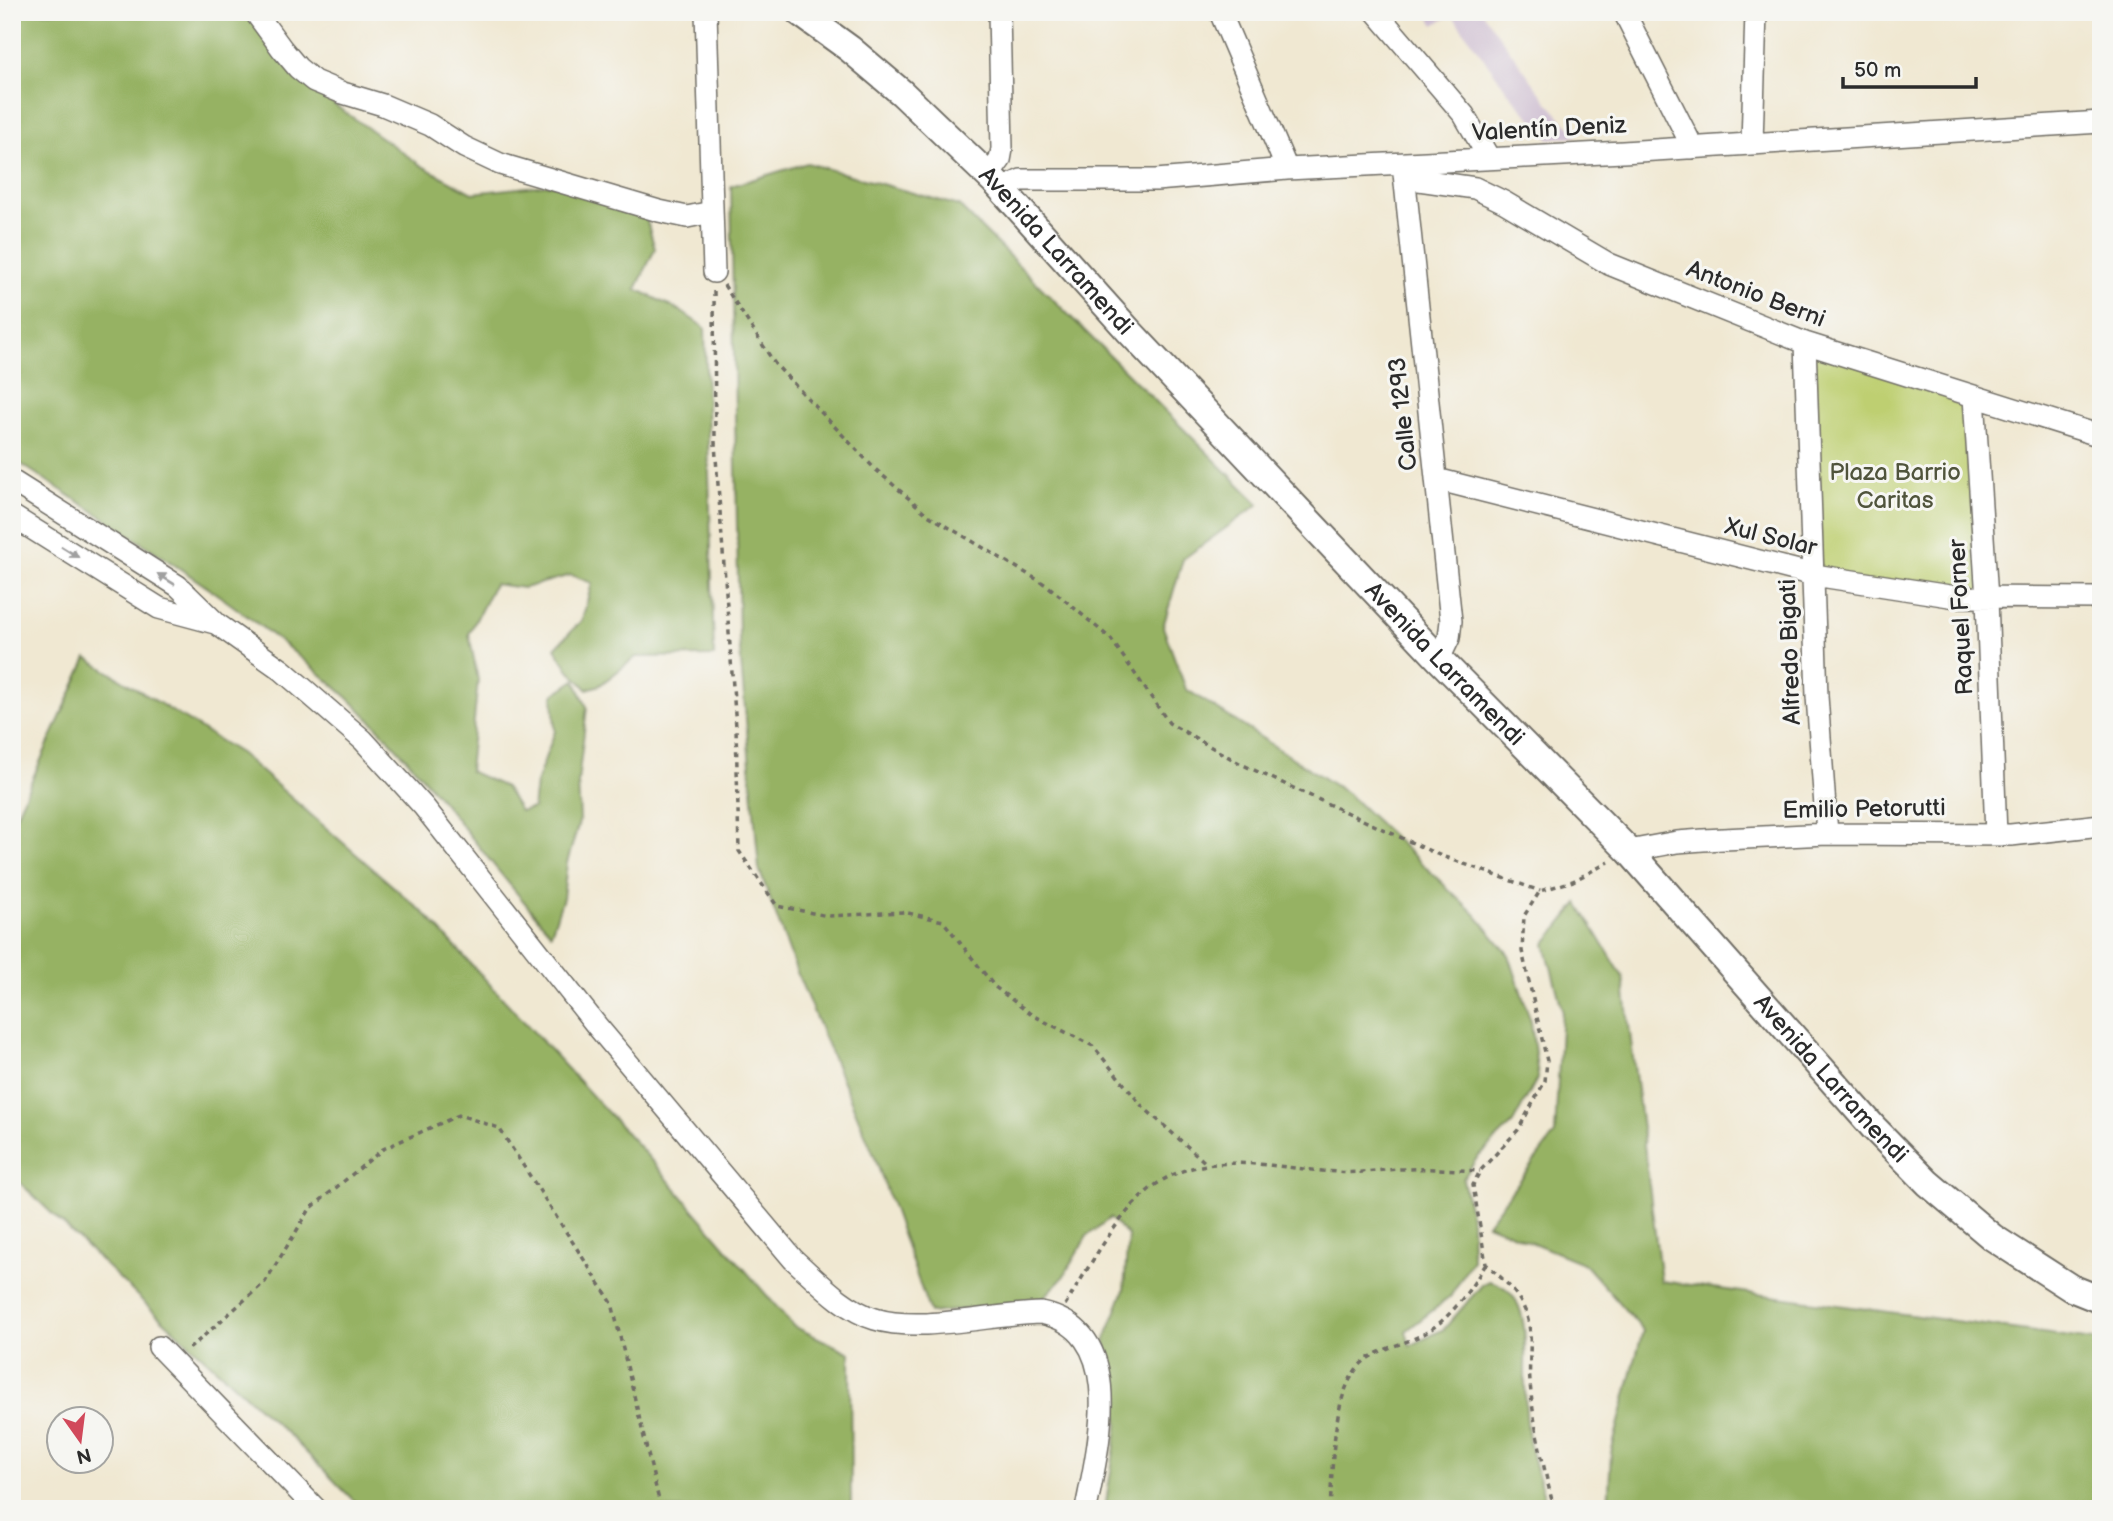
<svg xmlns="http://www.w3.org/2000/svg" width="2113" height="1521" font-family="'Balsamiq Sans',sans-serif">
	<style>
		.industrial { fill: #cebed1 }
		.green { fill: #becf71; stroke: #747d4e; stroke-width: 2 }
		.forest { fill: #96b263; stroke: #606e47; stroke-width: 2 }
		.lines { fill: none; stroke-linecap: round; stroke-linejoin: round }
		.minor-casing { stroke: #706d65; stroke-width: 24 }
		.major-casing { stroke: #706d65; stroke-width: 30 }
		.path { stroke: #706d65; stroke-width: 3.5; stroke-dasharray: 5 5; stroke-linecap: butt }
		.minor { stroke: #fff; stroke-width: 21 }
		.major { stroke: #fff; stroke-width: 26 }
		.oneway { fill: #a0a0a0 }
		.labels { text-anchor: middle; dominant-baseline: central; stroke-width: 6; stroke-linejoin: round; paint-order: stroke }
		.street-label { font-size: 24px; fill: #2b2b2b; stroke: #f6f6f2 }
		.park-label { font-size: 24px; fill: #50543c; stroke: #f6f6f2 }
	</style>
	<rect width="100%" height="100%" fill="#f6f6f2"/>
	<filter id="ink" filterUnits="userSpaceOnUse"><feTurbulence type="fractalNoise" baseFrequency=".0143" numOctaves="2"/><feDisplacementMap in="SourceGraphic" scale="14" xChannelSelector="R" yChannelSelector="G"/><feConvolveMatrix kernelMatrix="1 2 1 2 8 2 1 2 1" color-interpolation-filters="sRGB"/></filter>
	<filter id="wash" filterUnits="userSpaceOnUse"><feTurbulence type="fractalNoise" baseFrequency=".00686" numOctaves="4" result="noise"/><feDisplacementMap in="SourceGraphic" scale="28" xChannelSelector="R" yChannelSelector="G"/><feGaussianBlur stdDeviation="1.57" result="paint"/><feColorMatrix in="noise" values="0 0 0 0 0 0 0 0 0 0 0 0 0 0 0 0 0 1.4 0 .05"/><feComposite in="paint" operator="in"/></filter>
	<g filter="url(#wash)">
		<rect width="100%" height="100%" fill="#f0e8d2"/>
		<path class="industrial" d="M 1426,12 L 1482,12 L 1548,103 L 1578,136 L 1549,139 L 1509,93 L 1452,15 L 1434,25 Z"/>
		<path class="green" d="M 1805,343 L 1974,397 L 1987,599 L 1814,575 Z"/>
		<path class="forest" d="M 12,12 L 249,12 L 305,84 L 422,166 L 472,193 L 554,184 L 643,207 L 655,249 L 636,289 L 679,310 L 705,328 L 714,656 L 636,657 L 600,685 L 587,689 L 569,670 L 555,648 L 582,620 L 592,583 L 571,575 L 524,588 L 494,584 L 469,634 L 478,680 L 469,771 L 505,787 L 520,811 L 533,808 L 536,783 L 555,731 L 553,695 L 575,680 L 587,707 L 578,782 L 580,819 L 567,863 L 563,898 L 551,933 C 480,854 417,759 338,689 C 238,601 123,531 12,458 Z
			M 807,163 L 959,206 L 1259,504 L 1183,559 L 1163,627 L 1186,689 L 1348,794 L 1475,914 L 1509,955 L 1531,1022 L 1538,1077 L 1513,1123 L 1477,1158 L 1463,1179 L 1471,1218 L 1472,1260 L 1450,1297 L 1406,1331 L 1410,1346 L 1444,1329 L 1482,1285 L 1489,1281 C 1530,1290 1525,1340 1525,1372 C 1525,1391 1525,1412 1528,1431 C 1530,1457 1541,1484 1548,1509 L 1170,1509 L 1154,1502 L 1144,1509 L 1110,1509 L 1106,1503 L 1118,1426 L 1117,1397 L 1105,1339 L 1124,1290 L 1128,1236 L 1110,1218 L 1087,1236 L 1062,1279 L 1039,1302 L 930,1313 L 874,1155 L 799,978 L 759,869 L 739,639 L 731,186 Z
			M 87,658 L 241,754 L 426,915 L 645,1153 L 793,1326 L 850,1353 L 851,1509 L 362,1509 L 292,1438 L 153,1311 L 12,1175 L 12,824 Z
			M 1578,903 L 1623,977 L 1661,1281 L 2101,1341 L 2101,1509 L 1608,1509 L 1611,1453 L 1643,1330 L 1585,1264 L 1487,1224 L 1555,1134 L 1562,1009 L 1545,944 Z"/>
	</g>
	<g filter="url(#ink)">
		<g class="lines">
			<g class="minor-casing">
				<path id="minor" d="M 255,12 L 282,49 L 298,68 L 314,81 L 343,93 L 383,105 L 430,125 L 464,147 L 500,164 L 659,211 L 687,217 L 712,212
					M 706,12 L 714,272
					M 1220,12 L 1287,169
					M 1376,12 L 1464,115 L 1489,158
					M 1624,12 L 1693,148
					M 1752,143 L 1756,12
					M 1403,164 L 1451,621 L 1449,638 L 1439,659
					M 989,175 L 1000,160 L 1002,149 L 999,12
					M 1405,178 L 1475,188 L 1504,202 L 1609,264 L 1805,343 L 2101,436
					M 1002,189 L 1021,180 L 1156,180 L 1287,169 L 1623,152 L 2101,122
					M 1805,343 L 1817,696 L 1827,834
					M 1974,397 L 1987,599 L 1996,835
					M 1436,479 L 1814,575 L 1956,597 L 2101,598
					M 12,481 L 178,586 L 217,624 L 282,670 L 363,740 L 424,807 L 597,1026 L 793,1259 C 818,1281 843,1309 875,1319 C 920,1333 992,1314 1041,1313 C 1129,1331 1098,1447 1086,1509
					M 12,516 L 159,608 L 215,623
					M 1629,851 L 1677,842 L 1703,840 L 1827,834 L 2011,835 L 2101,825
					M 159,1347 L 316,1509"/>
			</g>
			<g class="major-casing">
				<g id="major">
					<path id="s1" d="M 799,12 L 850,49 L 902,93 L 996,183 L 1129,331 L 1439,659 L 1629,851 L 1874,1128 L 1928,1183 L 1992,1237 L 2071,1288 L 2101,1300"/>
				</g>
			</g>
			<path class="path" d="M 724,285 L 775,364 L 874,468 L 928,515 L 1048,586 L 1111,639 L 1169,723 L 1241,764 L 1439,855 L 1540,891
				M 714,291 L 715,444 L 736,727 L 739,851 L 777,906 L 828,916 L 904,912 L 943,921 L 995,987 L 1032,1015 L 1093,1046 L 1142,1106 L 1207,1164
				M 1065,1305 C 1091,1265 1113,1220 1150,1189 C 1203,1146 1276,1169 1337,1172 C 1360,1174 1382,1169 1406,1169 C 1430,1168 1456,1170 1480,1171
				M 189,1349 L 265,1282 L 310,1209 L 383,1149 L 459,1115 L 499,1128 L 612,1303 L 661,1509
				M 1330,1509 C 1333,1468 1331,1400 1358,1367 C 1375,1347 1409,1345 1430,1330 C 1454,1314 1471,1288 1486,1264
				M 1554,1509 C 1544,1467 1533,1425 1530,1382 C 1528,1359 1534,1336 1526,1313 C 1518,1292 1502,1278 1486,1264 L 1473,1185 L 1480,1171 L 1518,1130 L 1545,1081 L 1547,1061 L 1522,951 L 1524,916 L 1540,891 L 1573,881 L 1609,862"/>
			<use href="#minor" class="minor"/>
			<use href="#major" class="major"/>
		</g>
		<defs><path id="oneway-solid" d="M-6-.8H1V-3.2L6.5 0L1 3.2V.8H-6Z" transform="scale(1.75)"/></defs>
		<g class="oneway">
			<use href="#oneway-solid" transform="translate(70 552) rotate(32)"/>
			<use href="#oneway-solid" transform="translate(166 579) rotate(-148)"/>
		</g>
	</g>
	<g class="labels">
		<g class="street-label">
			<text transform="translate(1549 129) rotate(-3)">Valentín Deniz</text>
			<text stroke="none"><textPath href="#s1" startOffset="352">Avenida Larramendi</textPath></text>
			<text transform="translate(1756 294) rotate(21)">Antonio Berni</text>
			<text transform="translate(1403 414) rotate(-96)">Calle 1293</text>
			<text transform="translate(1771 537) rotate(14)">Xul Solar</text>
			<text transform="translate(1961 617) rotate(-93)">Raquel Forner</text>
			<text transform="translate(1790 652) rotate(-92)">Alfredo Bigati</text>
			<text stroke="none"><textPath href="#s1" startOffset="919">Avenida Larramendi</textPath></text>
			<text transform="translate(1864 809) rotate(-1)">Emilio Petorutti</text>
			<text stroke="none"><textPath href="#s1" startOffset="1486">Avenida Larramendi</textPath></text>
		</g>
		<g class="park-label">
			<text x="1895" y="472">Plaza Barrio<tspan x="1895" dy="28">Caritas</tspan></text>
		</g>
	</g>
	<rect width="2113" height="1521" fill="none" stroke="#f6f6f2" stroke-width="42"/>
	<g transform="translate(80 1440) rotate(166)"><circle r="33" fill="#f6f6f2" stroke="#a5a5a2" stroke-width="2"/>
	<path d="M0-5L12 26L0 18L-12 26Z" fill="#d1495b"/>
	<text y="-10" font-size="19" font-weight="bold" text-anchor="middle" fill="#2b2b2b">N</text>
	</g>
	<path d="M1843 77v10h133v-10" fill="none" stroke="#2b2b2b" stroke-width="3.5"/>
	<text x="1854" y="77" font-size="21" fill="#2b2b2b" stroke="#f6f6f2" stroke-width="5" paint-order="stroke">50 m</text>
</svg>
